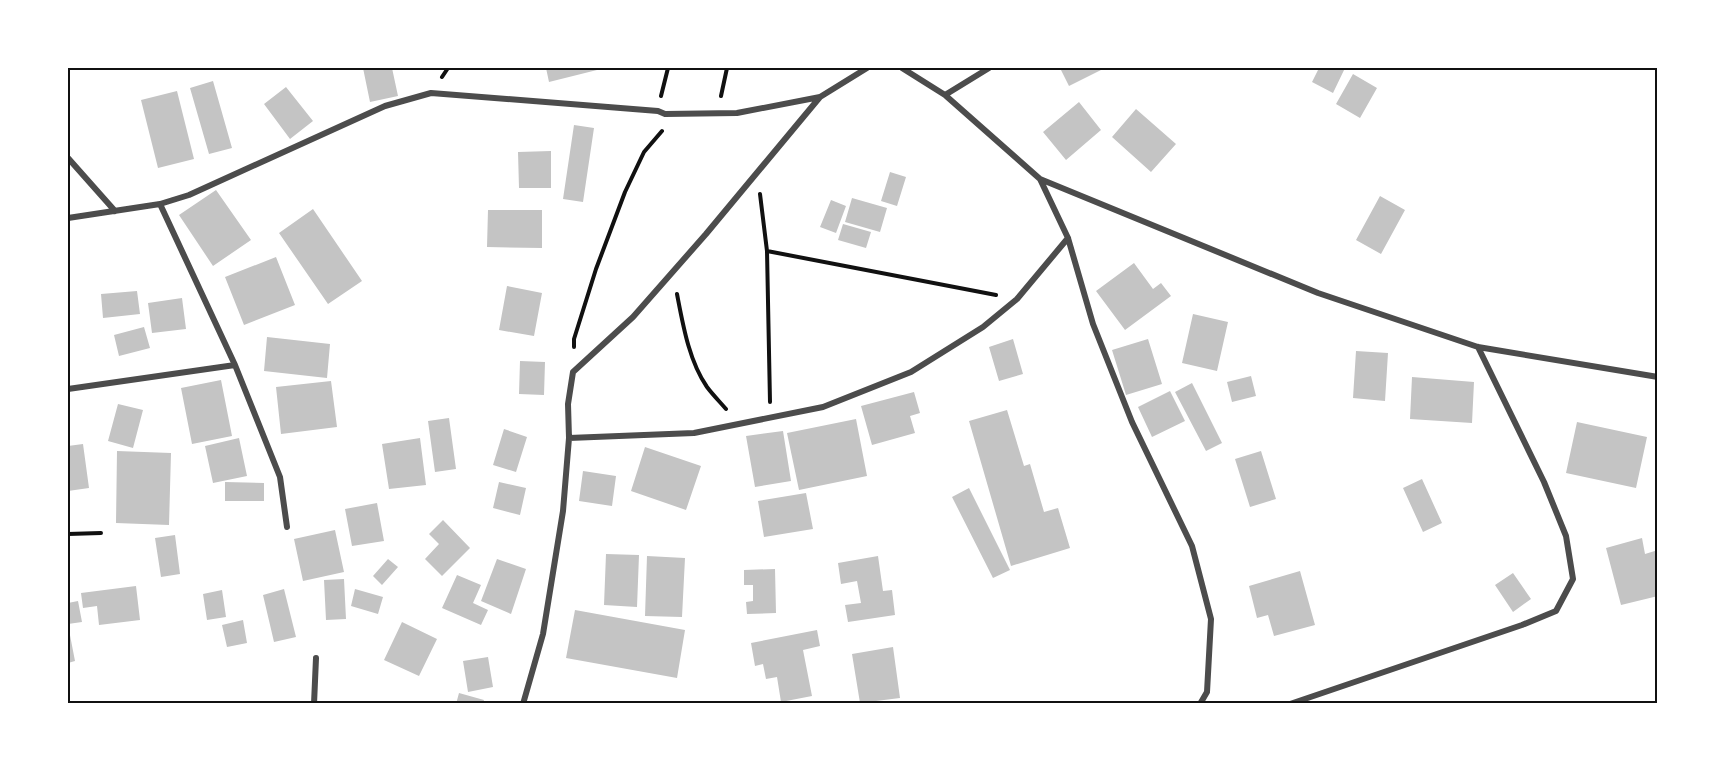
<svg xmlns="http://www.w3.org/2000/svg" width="1725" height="771" font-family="'Crimson Pro',serif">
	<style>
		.building { fill: #c4c4c4 }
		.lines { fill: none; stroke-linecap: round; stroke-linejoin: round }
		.path { stroke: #111; stroke-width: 4 }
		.minor { stroke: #4c4c4c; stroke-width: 6 }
		.neatline { fill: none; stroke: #111; stroke-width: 2 }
	</style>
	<rect width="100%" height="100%" fill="#fff"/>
	<path class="building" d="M 363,68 L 392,68 L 398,96 L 370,102 Z
		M 546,68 L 605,68 L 549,82 Z
		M 1060,68 L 1102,68 L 1103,69 L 1069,86 Z
		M 1319,68 L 1345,68 L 1333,93 L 1312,82 Z
		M 1353,74 L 1377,88 L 1360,118 L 1336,104 Z
		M 213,81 L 232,148 L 209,154 L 190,88 Z
		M 286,87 L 313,121 L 290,139 L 264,104 Z
		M 177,91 L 194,159 L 158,168 L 141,100 Z
		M 1079,102 L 1101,130 L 1066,160 L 1043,132 Z
		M 1136,109 L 1176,144 L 1151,172 L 1112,137 Z
		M 574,125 L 594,128 L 583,202 L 563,199 Z
		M 551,151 L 551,188 L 519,188 L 518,152 Z
		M 890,172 L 906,177 L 897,206 L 881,201 Z
		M 216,190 L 251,240 L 213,266 L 179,215 Z
		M 1380,196 L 1405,210 L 1381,254 L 1356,240 Z
		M 852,198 L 887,208 L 880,232 L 845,222 Z
		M 831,200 L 846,206 L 836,233 L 820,227 Z
		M 313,209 L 362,281 L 328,304 L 279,233 Z
		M 488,210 L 542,210 L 542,248 L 487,247 Z
		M 843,224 L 871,232 L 866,248 L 838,240 Z
		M 276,257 L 295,305 L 244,325 L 225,277 Z
		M 1134,263 L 1153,289 L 1161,283 L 1171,296 L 1125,330 L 1096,291 Z
		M 507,286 L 542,293 L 534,336 L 499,330 Z
		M 137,291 L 140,314 L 103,318 L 101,294 Z
		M 182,298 L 186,329 L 152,333 L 148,303 Z
		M 1193,314 L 1228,322 L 1217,371 L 1182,363 Z
		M 144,327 L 150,348 L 119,356 L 114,335 Z
		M 267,337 L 330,344 L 327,378 L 264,371 Z
		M 1013,339 L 1023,374 L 999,381 L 989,347 Z
		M 1148,339 L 1162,384 L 1126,395 L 1112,350 Z
		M 1356,351 L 1388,353 L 1385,401 L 1353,398 Z
		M 520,361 L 545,362 L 544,395 L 519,394 Z
		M 1251,376 L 1256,396 L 1232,402 L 1227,382 Z
		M 1412,377 L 1474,382 L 1472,423 L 1410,419 Z
		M 221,380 L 232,436 L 192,444 L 181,388 Z
		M 331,381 L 337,427 L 281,434 L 276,387 Z
		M 1192,383 L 1222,443 L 1206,451 L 1175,392 Z
		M 1170,391 L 1185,421 L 1152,437 L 1138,407 Z
		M 914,392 L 920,413 L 910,416 L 915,433 L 872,445 L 861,406 Z
		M 118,404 L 143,410 L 133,448 L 108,441 Z
		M 1007,410 L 1024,466 L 1030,464 L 1044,512 L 1058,508 L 1070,548 L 1011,566 L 969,421 Z
		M 449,418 L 456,469 L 435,472 L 428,421 Z
		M 856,419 L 867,476 L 799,490 L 787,433 Z
		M 1577,422 L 1647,437 L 1636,488 L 1566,473 Z
		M 504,429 L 527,437 L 516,472 L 493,465 Z
		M 783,431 L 791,481 L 755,487 L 746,436 Z
		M 239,438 L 247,476 L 213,483 L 205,446 Z
		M 420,438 L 426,485 L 389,489 L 382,444 Z
		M 83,444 L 89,488 L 68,491 L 68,446 Z
		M 645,447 L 701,466 L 686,510 L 631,491 Z
		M 117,451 L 171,453 L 169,525 L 116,523 Z
		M 1261,451 L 1276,499 L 1250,507 L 1235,459 Z
		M 583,471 L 616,476 L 612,506 L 579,501 Z
		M 1422,479 L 1442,523 L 1423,532 L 1403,488 Z
		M 225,482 L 264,483 L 264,501 L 225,501 Z
		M 499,482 L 526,488 L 520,515 L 493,508 Z
		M 969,488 L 1010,570 L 993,578 L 952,497 Z
		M 806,493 L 813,529 L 764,537 L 758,501 Z
		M 377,503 L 384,541 L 352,546 L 345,509 Z
		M 443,520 L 470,548 L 442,576 L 425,559 L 439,544 L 429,534 Z
		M 335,530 L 344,572 L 303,581 L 294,539 Z
		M 175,535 L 180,574 L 161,577 L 155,538 Z
		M 1642,538 L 1645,554 L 1658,550 L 1658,596 L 1621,605 L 1606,548 Z
		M 606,554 L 639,555 L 637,607 L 604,605 Z
		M 647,556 L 685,558 L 682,617 L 645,616 Z
		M 878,556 L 883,591 L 892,590 L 895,615 L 848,622 L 845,605 L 861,603 L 857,581 L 841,584 L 838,563 Z
		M 388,559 L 398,567 L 382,585 L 373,576 Z
		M 497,559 L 526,569 L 511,614 L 481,601 Z
		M 775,569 L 776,613 L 747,614 L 746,602 L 753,601 L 753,585 L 744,585 L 744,570 Z
		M 1300,571 L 1315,625 L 1274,636 L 1268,615 L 1257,618 L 1249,586 Z
		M 1513,573 L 1531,599 L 1513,612 L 1495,585 Z
		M 457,575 L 481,585 L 473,603 L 488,610 L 481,625 L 442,608 Z
		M 344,579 L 346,619 L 326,620 L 324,580 Z
		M 136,586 L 140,620 L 99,625 L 97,606 L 83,608 L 81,593 Z
		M 284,589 L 296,637 L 274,642 L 263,595 Z
		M 355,589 L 383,597 L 378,614 L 351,606 Z
		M 222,590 L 226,617 L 207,620 L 203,594 Z
		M 78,601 L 82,622 L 68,624 L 68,603 Z
		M 575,610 L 685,630 L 677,678 L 566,658 Z
		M 243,620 L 247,643 L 227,647 L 222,625 Z
		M 402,622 L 437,639 L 419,676 L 384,660 Z
		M 69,630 L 75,661 L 68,663 L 68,630 Z
		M 817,630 L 820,646 L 803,650 L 812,696 L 781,702 L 777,677 L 766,679 L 763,664 L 755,666 L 751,643 Z
		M 893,647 L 900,698 L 860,703 L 852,654 Z
		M 488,657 L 493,687 L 468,692 L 463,661 Z
		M 459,693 L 484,700 L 483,704 L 456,704 Z"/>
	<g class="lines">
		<path class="path" d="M 442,77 L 448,68
			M 661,96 L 668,68
			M 721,96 L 727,68
			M 760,194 L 767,251 L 770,402
			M 767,251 L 996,295
			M 677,294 C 683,325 689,361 707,387 C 713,395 720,402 726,409
			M 574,347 L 574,339 L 596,269 L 625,192 L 644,152 L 662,131
			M 68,534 L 101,533"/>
		<path class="minor" d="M 902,68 L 945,95 L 1040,179 L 1318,293 L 1478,347 L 1658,377
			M 945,95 L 989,68
			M 68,158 L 115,211
			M 1040,179 L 1068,238 L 1093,324 L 1132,422 L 1192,546 L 1211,619 L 1207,692 L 1200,704
			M 160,204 L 235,365 L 280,477 L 287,527
			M 68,218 L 160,204 L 189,195 L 385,106 L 431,93 L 658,111 L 665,114 L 737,113 L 820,97 L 867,68
			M 68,389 L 235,365
			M 569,438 L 694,433 L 823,407 L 911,372 L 983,327 L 1017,299 L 1068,238
			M 314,704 L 316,658
			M 523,704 L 543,634 L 563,511 L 569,438 L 568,404 L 573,372 L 633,317 L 706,234 L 820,97
			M 1290,704 L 1522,625 L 1556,611 L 1573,579 L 1566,536 L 1544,482 L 1478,347"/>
	</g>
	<rect width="1725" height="771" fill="none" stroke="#ffffff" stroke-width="138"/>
	<rect x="69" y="69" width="1587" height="633" class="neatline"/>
</svg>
